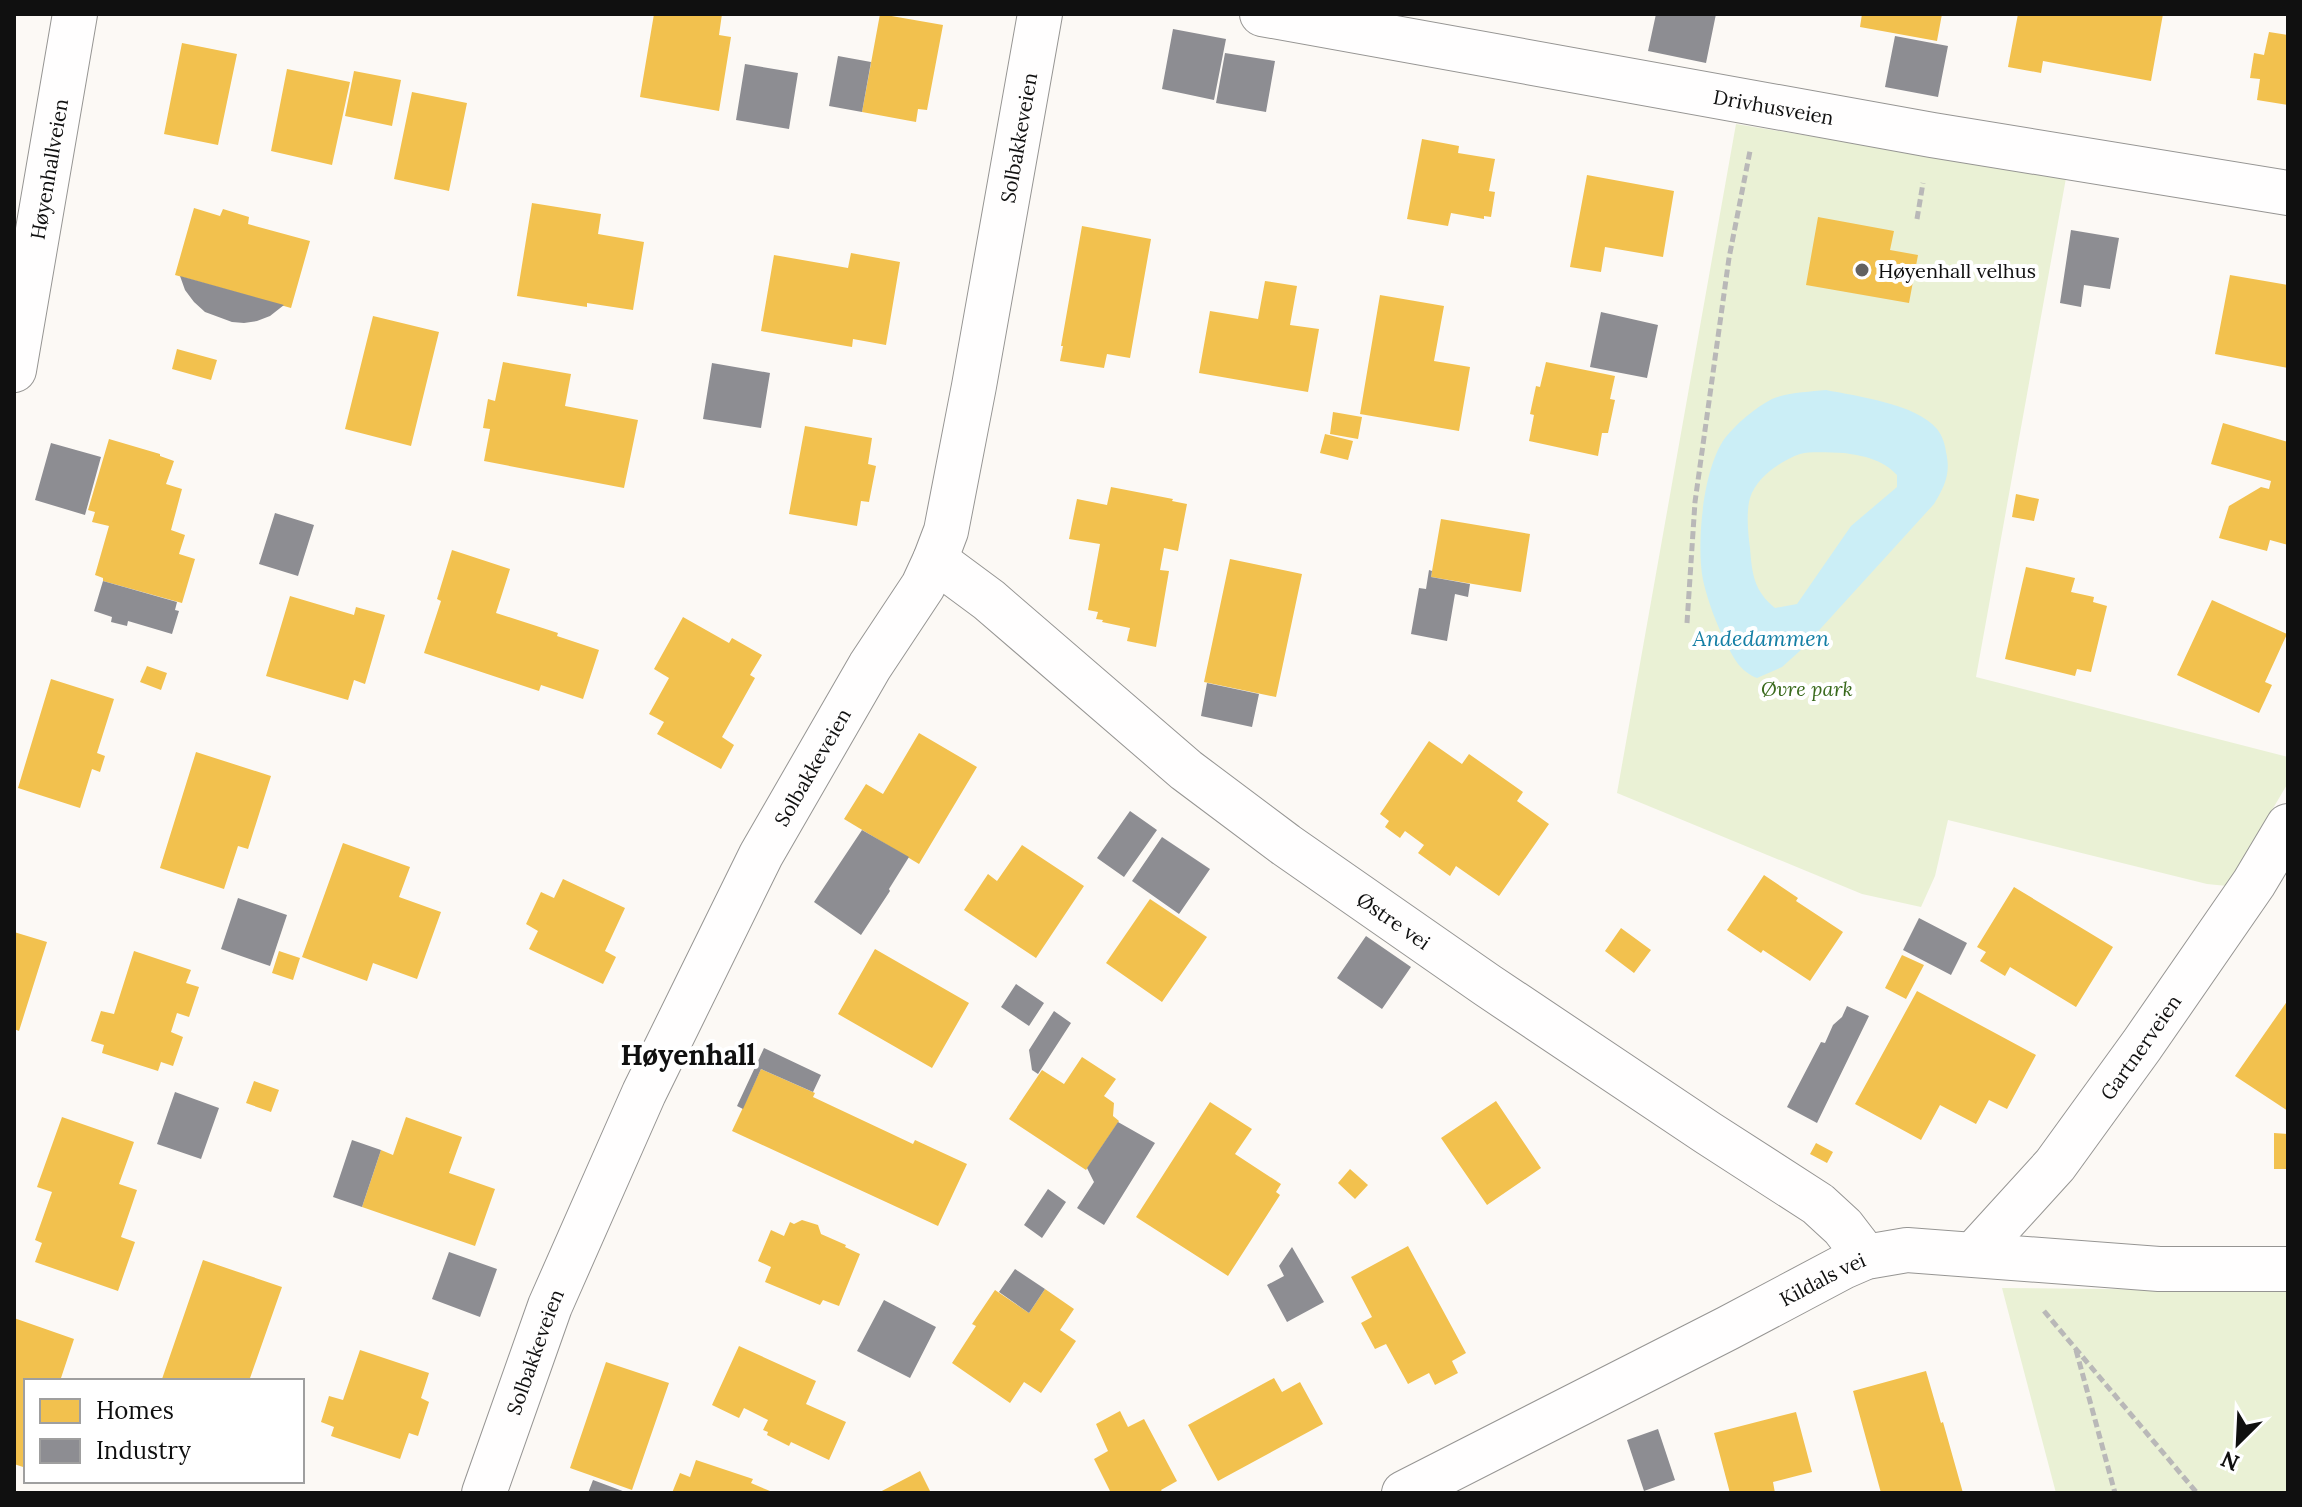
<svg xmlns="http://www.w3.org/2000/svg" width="2302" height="1507" font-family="Lora,serif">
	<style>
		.green { fill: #eaf1d5 }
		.water { fill: #cbeef6; fill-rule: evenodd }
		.homes { fill: #f2c14e }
		.industry { fill: #8d8d92 }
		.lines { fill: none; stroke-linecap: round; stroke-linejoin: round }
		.street-casing { stroke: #969593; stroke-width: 46 }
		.path { stroke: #b9b8b8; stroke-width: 5; stroke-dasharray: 8 4; stroke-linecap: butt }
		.street { stroke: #fffefe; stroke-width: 44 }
		.poi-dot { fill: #636260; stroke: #fff; stroke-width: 3 }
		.labels { text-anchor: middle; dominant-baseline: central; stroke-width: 8; stroke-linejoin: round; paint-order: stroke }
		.street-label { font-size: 20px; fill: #101010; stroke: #fff }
		.poi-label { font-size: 20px; fill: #101010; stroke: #fff; text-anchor: start }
		.park-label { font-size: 20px; font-style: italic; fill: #3a6a1d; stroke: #fff }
		.water-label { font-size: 22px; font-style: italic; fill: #157fa5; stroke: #fff }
		.district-label { font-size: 28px; font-weight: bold; fill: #101010; stroke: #fff }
	</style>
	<rect width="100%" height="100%" fill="#fcf9f5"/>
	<path class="green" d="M 1736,124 L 2066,178 L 1976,677 L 2288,757 L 2288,783 L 2227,886 L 2207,884 L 1948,820 L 1935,876 L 1921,907 L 1862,894 L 1617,793 Z
		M 2002,1288 L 2288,1291 L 2288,1493 L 2056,1493 Z"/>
	<path class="water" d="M 1826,390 C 1856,396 1917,404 1937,429 C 1942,435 1945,444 1946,452 C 1951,473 1945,486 1934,504 L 1802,649 L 1782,667 L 1757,678 C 1740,671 1734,659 1726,643 C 1716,623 1708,602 1703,580 C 1696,544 1703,468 1725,438 C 1736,424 1756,407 1772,399 C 1788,392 1809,392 1826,390 ZM 1844,453 C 1864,456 1882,459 1897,475 L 1897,487 L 1851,526 L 1797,604 L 1775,608 C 1754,591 1752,574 1750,548 C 1748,533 1746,512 1750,498 C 1756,478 1780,461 1800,454 C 1813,451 1830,453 1844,453 Z"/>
	<path class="homes" d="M 654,14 L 722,14 L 719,35 L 731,37 L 719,111 L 640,97 Z
		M 880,14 L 943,25 L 927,110 L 918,109 L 916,122 L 862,112 Z
		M 1862,14 L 1942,14 L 1937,41 L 1860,27 Z
		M 2018,14 L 2163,14 L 2151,81 L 2043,61 L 2041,73 L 2008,67 Z
		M 2269,32 L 2288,35 L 2288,105 L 2257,100 L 2260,79 L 2250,78 L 2254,53 L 2264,55 Z
		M 182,43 L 237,54 L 218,145 L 164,134 Z
		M 287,69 L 350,82 L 332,165 L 271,151 Z
		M 354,71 L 401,80 L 392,126 L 345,116 Z
		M 412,92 L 467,103 L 449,191 L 394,179 Z
		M 1422,139 L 1459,146 L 1458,153 L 1495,159 L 1489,191 L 1495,192 L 1491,217 L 1484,216 L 1484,219 L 1451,213 L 1448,226 L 1407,219 Z
		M 1587,175 L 1674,191 L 1663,257 L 1605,247 L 1601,272 L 1570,267 Z
		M 532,203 L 601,214 L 598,234 L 644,242 L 633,310 L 587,303 L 587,307 L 517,296 Z
		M 194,208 L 220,216 L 223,209 L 249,217 L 248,224 L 310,241 L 291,308 L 175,275 Z
		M 1818,217 L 1894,231 L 1890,250 L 1918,255 L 1909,303 L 1806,285 Z
		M 1082,226 L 1151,239 L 1130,358 L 1107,354 L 1104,368 L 1060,361 L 1063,346 L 1061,346 Z
		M 851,253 L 900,262 L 886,345 L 853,339 L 852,347 L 761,331 L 774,255 L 848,268 Z
		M 2230,275 L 2288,285 L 2288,368 L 2215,354 Z
		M 1265,281 L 1297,286 L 1290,325 L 1319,329 L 1308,392 L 1199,373 L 1210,311 L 1258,319 Z
		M 1380,295 L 1444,306 L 1434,361 L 1470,367 L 1459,431 L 1360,414 Z
		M 373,316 L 439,332 L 411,446 L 345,429 Z
		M 177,349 L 217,360 L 211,380 L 172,369 Z
		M 503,362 L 571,374 L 565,406 L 638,420 L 624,488 L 484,461 L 490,429 L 483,428 L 488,399 L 495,401 Z
		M 1546,362 L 1615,376 L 1610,399 L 1615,400 L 1608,433 L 1602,433 L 1598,456 L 1529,441 L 1534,415 L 1530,414 L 1536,386 L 1540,387 Z
		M 1333,412 L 1362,417 L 1358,439 L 1330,434 Z
		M 2223,423 L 2288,442 L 2288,545 L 2270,540 L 2267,551 L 2219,538 L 2229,506 L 2261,487 L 2269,489 L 2271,481 L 2211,464 Z
		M 805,426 L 872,438 L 868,464 L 876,466 L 869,502 L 861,501 L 857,526 L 789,514 Z
		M 1325,434 L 1353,441 L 1348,460 L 1320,453 Z
		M 109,439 L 160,454 L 160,456 L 174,461 L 166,484 L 182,489 L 171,530 L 185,535 L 179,554 L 195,559 L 182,603 L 103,581 L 103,578 L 95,575 L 109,526 L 92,522 L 95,512 L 88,510 Z
		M 1111,487 L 1173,499 L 1172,501 L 1187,504 L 1178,551 L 1164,548 L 1160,570 L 1169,571 L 1156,647 L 1127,641 L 1130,628 L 1102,622 L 1103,620 L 1096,619 L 1098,612 L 1088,610 L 1100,544 L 1069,539 L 1077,499 L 1107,505 Z
		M 2016,494 L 2039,499 L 2034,521 L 2012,517 Z
		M 1441,519 L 1530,534 L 1521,592 L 1431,577 Z
		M 452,550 L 510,569 L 496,613 L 558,633 L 557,636 L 599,650 L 583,699 L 541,685 L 539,691 L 424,653 L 441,601 L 437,599 Z
		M 1230,559 L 1302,574 L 1276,697 L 1204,682 Z
		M 2026,567 L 2075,578 L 2071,592 L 2094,597 L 2093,602 L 2107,606 L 2091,672 L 2077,669 L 2075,676 L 2005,659 Z
		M 290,596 L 354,615 L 356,607 L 385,615 L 365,684 L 354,680 L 348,700 L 266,676 Z
		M 2212,600 L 2287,634 L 2265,682 L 2272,685 L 2259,713 L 2177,675 Z
		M 683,617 L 729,643 L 732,638 L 762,655 L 750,675 L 755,678 L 722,737 L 734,745 L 721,769 L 657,734 L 664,722 L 649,714 L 669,678 L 654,669 Z
		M 147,666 L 167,673 L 161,690 L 140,682 Z
		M 51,679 L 114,699 L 97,753 L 105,756 L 100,772 L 92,769 L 80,808 L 18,788 Z
		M 919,733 L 977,767 L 919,864 L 844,819 L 866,784 L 883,794 Z
		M 1429,741 L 1462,764 L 1469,754 L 1523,792 L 1517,801 L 1549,824 L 1499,896 L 1456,866 L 1450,876 L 1418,853 L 1424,845 L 1405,831 L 1400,838 L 1385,827 L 1389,821 L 1380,814 Z
		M 196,752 L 271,776 L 248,849 L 238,846 L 224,889 L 160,868 Z
		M 343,843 L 410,867 L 399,897 L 441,912 L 417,979 L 373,963 L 367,981 L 302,957 Z
		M 1022,845 L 1084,886 L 1036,958 L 964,910 L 988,874 L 997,881 Z
		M 1764,875 L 1798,898 L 1796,901 L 1843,932 L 1810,981 L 1763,950 L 1761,953 L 1727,930 Z
		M 563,879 L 625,908 L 605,951 L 616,957 L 603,984 L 529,949 L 538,931 L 526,924 L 541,892 L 554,898 Z
		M 2014,887 L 2113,947 L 2076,1007 L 2010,967 L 2005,976 L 1980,961 L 1986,952 L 1977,947 Z
		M 1150,899 L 1207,937 L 1162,1002 L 1106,963 Z
		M 1621,928 L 1651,950 L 1634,973 L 1605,951 Z
		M 14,932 L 47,942 L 19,1031 L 14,1029 Z
		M 875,949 L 969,1003 L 932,1068 L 838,1014 Z
		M 134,951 L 191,970 L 186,983 L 199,987 L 189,1017 L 177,1013 L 171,1032 L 183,1037 L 173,1066 L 161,1062 L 158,1071 L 102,1053 L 104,1045 L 91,1041 L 101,1011 L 114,1014 Z
		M 279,951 L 300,958 L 293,980 L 272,973 Z
		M 1902,955 L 1924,965 L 1906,999 L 1885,988 Z
		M 1917,991 L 2036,1055 L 2007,1109 L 1989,1100 L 1976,1124 L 1940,1105 L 1921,1140 L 1855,1104 Z
		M 2288,1000 L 2288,1111 L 2235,1076 Z
		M 1082,1057 L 1116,1079 L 1104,1096 L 1114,1103 L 1113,1116 L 1119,1121 L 1086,1170 L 1009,1119 L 1042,1070 L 1064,1084 Z
		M 761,1069 L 815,1093 L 813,1097 L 913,1144 L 915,1140 L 967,1164 L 938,1226 L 732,1131 Z
		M 254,1081 L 279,1090 L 271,1112 L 246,1103 Z
		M 1496,1101 L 1541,1168 L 1487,1205 L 1441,1138 Z
		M 1210,1102 L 1252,1129 L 1235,1154 L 1281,1184 L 1276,1192 L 1280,1195 L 1228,1276 L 1136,1217 Z
		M 62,1117 L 134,1142 L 119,1184 L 137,1190 L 121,1237 L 135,1242 L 118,1291 L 35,1262 L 42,1243 L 35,1240 L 52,1192 L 37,1187 Z
		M 406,1117 L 462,1137 L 449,1173 L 495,1189 L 475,1246 L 362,1207 L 381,1150 L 393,1155 Z
		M 2274,1133 L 2288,1134 L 2288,1169 L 2274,1169 Z
		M 1816,1143 L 1833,1152 L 1827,1163 L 1810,1154 Z
		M 1350,1169 L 1368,1185 L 1355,1199 L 1338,1183 Z
		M 802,1220 L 818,1225 L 821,1234 L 846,1245 L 845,1247 L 860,1254 L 839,1306 L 823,1300 L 820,1305 L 765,1282 L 771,1267 L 758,1261 L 771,1230 L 784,1236 L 790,1222 L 794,1224 Z
		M 1408,1246 L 1466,1353 L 1452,1361 L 1458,1373 L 1435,1385 L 1429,1373 L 1408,1384 L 1386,1344 L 1375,1349 L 1361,1323 L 1372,1317 L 1351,1277 Z
		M 203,1260 L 282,1287 L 249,1381 L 169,1381 L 162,1379 Z
		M 1045,1289 L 1074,1309 L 1060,1330 L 1076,1341 L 1041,1393 L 1024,1382 L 1010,1403 L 952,1363 L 976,1326 L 972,1324 L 995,1290 L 1029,1313 Z
		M 14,1318 L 74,1339 L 60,1381 L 26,1381 L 26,1468 L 14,1464 Z
		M 739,1346 L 816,1381 L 806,1404 L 846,1422 L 829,1460 L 791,1442 L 789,1446 L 767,1435 L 768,1432 L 763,1430 L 768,1420 L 744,1408 L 739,1418 L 712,1405 Z
		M 360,1350 L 429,1373 L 421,1398 L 429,1402 L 418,1436 L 409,1433 L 400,1459 L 331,1436 L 334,1427 L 321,1422 L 329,1396 L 343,1400 Z
		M 606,1362 L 669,1383 L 632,1490 L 570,1468 Z
		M 1926,1371 L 1941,1423 L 1943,1422 L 1963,1493 L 1881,1493 L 1853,1391 Z
		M 1274,1378 L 1282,1392 L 1300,1382 L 1323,1424 L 1218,1481 L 1188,1425 Z
		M 1120,1411 L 1128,1427 L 1144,1419 L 1177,1481 L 1161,1490 L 1163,1493 L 1111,1493 L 1094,1459 L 1108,1451 L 1096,1424 Z
		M 1796,1412 L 1812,1472 L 1773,1482 L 1775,1493 L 1730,1493 L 1714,1433 Z
		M 696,1460 L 753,1479 L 751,1483 L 770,1491 L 769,1493 L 672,1493 L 680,1473 L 690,1477 Z
		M 920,1471 L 931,1493 L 878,1493 Z"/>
	<path class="industry" d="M 1656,14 L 1716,14 L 1706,63 L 1648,51 Z
		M 1173,29 L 1226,39 L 1214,100 L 1162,89 Z
		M 1895,36 L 1948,46 L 1938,97 L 1885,87 Z
		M 1225,53 L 1275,61 L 1266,112 L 1216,103 Z
		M 838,56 L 871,62 L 862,112 L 829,106 Z
		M 745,64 L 798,73 L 789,129 L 736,120 Z
		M 2071,230 L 2119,238 L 2110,289 L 2084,285 L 2081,307 L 2060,303 Z
		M 180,276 L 284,305 L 270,316 L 257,321 L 244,323 L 232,322 L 205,312 L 194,302 L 185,290 Z
		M 1601,312 L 1658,325 L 1647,378 L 1590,367 Z
		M 712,363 L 770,373 L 761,428 L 703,419 Z
		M 51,443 L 101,457 L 85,515 L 35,500 Z
		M 275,513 L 314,525 L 298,576 L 259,564 Z
		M 1429,570 L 1432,571 L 1431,577 L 1470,584 L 1468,597 L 1455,594 L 1447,641 L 1411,634 L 1419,588 L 1426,589 Z
		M 103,581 L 177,602 L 175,610 L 179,611 L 172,634 L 128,621 L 127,626 L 111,622 L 112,617 L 94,611 Z
		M 1207,683 L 1259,694 L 1252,727 L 1201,716 Z
		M 1130,811 L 1157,830 L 1124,877 L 1097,858 Z
		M 862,830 L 909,857 L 889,889 L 890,891 L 861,935 L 814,902 Z
		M 1162,837 L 1210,869 L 1179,914 L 1132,881 Z
		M 238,898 L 287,915 L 270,966 L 221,949 Z
		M 1919,918 L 1967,943 L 1951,975 L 1903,950 Z
		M 1366,936 L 1411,967 L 1382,1009 L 1337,978 Z
		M 1016,984 L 1044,1003 L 1029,1026 L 1001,1007 Z
		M 1847,1006 L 1869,1016 L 1817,1123 L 1787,1107 L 1821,1042 L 1825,1043 L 1833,1025 L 1842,1017 Z
		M 1054,1011 L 1071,1023 L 1038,1074 L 1032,1070 L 1029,1050 Z
		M 764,1048 L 821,1075 L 813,1092 L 761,1069 L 743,1109 L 737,1106 Z
		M 175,1092 L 219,1108 L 201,1159 L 157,1144 Z
		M 1118,1122 L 1155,1143 L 1104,1225 L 1077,1208 L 1094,1182 L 1087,1168 Z
		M 352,1140 L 381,1150 L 362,1207 L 333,1197 Z
		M 1048,1189 L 1066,1202 L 1042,1238 L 1024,1225 Z
		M 1292,1247 L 1324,1302 L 1287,1322 L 1267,1285 L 1284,1276 L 1279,1266 Z
		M 449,1252 L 497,1269 L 480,1317 L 432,1299 Z
		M 1015,1269 L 1045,1289 L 1029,1313 L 999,1292 Z
		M 884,1300 L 936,1327 L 910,1378 L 857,1351 Z
		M 1658,1429 L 1675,1480 L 1644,1491 L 1627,1440 Z
		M 593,1480 L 628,1493 L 588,1493 Z"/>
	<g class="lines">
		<g class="street-casing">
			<g id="street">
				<path id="s1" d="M 1262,14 L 1932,135 L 2288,193"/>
				<path id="s2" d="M 14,370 L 75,14"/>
				<path id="s3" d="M 935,560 L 989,600 L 1186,770 L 1286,845 L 1487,985 L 1708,1133 L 1818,1204 L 1843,1227 L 1866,1257"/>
				<path id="s4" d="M 1974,1254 L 2055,1165 L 2142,1045 L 2254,883 L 2288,826"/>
				<path id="s5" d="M 484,1493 L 550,1306 L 644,1093 L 761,855 L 870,666 L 923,586 L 935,560 L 946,531 L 974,386 L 1040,14"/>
				<path id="s6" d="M 1404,1493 L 1728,1328 L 1843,1267 L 1866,1257 L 1907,1250 L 2159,1269 L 2288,1269"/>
			</g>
		</g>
		<path class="path" d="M 1917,219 L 1923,183
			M 1687,623 L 1695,502 L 1729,258 L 1750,151
			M 2044,1311 L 2197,1493
			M 2076,1350 L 2115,1493"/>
		<use href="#street" class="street"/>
	</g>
	<circle class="poi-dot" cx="1862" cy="270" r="8"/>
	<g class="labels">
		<g class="street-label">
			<text stroke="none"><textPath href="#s1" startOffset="520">Drivhusveien</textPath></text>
			<text stroke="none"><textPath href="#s5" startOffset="1470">Solbakkeveien</textPath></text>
			<text stroke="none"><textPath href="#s2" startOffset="204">Høyenhallveien</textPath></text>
			<text stroke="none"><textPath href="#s5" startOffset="798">Solbakkeveien</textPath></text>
			<text stroke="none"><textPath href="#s3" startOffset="584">Østre vei</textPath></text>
			<text stroke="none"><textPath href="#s4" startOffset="266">Gartnerveien</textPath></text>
			<text stroke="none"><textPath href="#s6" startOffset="470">Kildals vei</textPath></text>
			<text stroke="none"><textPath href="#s5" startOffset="150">Solbakkeveien</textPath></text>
		</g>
		<g class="poi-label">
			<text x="1878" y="270">Høyenhall velhus</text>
		</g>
		<g class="park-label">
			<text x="1807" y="688">Øvre park</text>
		</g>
		<g class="water-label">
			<text x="1761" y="638">Andedammen</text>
		</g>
		<g class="district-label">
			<text x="688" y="1055">Høyenhall</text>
		</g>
	</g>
	<rect width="2302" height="1507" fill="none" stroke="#101010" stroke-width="32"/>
	<rect x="24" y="1379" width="280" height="104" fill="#ffffff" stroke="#9f9f9f" stroke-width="2"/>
	<rect x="40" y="1399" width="40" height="24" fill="#f2c14e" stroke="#9f9f9f" stroke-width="2"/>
	<text x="96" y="1419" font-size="24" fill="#101010">Homes</text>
	<rect x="40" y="1439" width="40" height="24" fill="#8d8d92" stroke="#9f9f9f" stroke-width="2"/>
	<text x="96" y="1459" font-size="24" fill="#101010">Industry</text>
	<g transform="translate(2238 1443) rotate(204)" stroke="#ffffff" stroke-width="6" paint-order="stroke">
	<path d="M0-6L14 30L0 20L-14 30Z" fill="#101010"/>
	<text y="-12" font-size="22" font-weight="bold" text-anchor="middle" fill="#101010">N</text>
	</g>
</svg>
